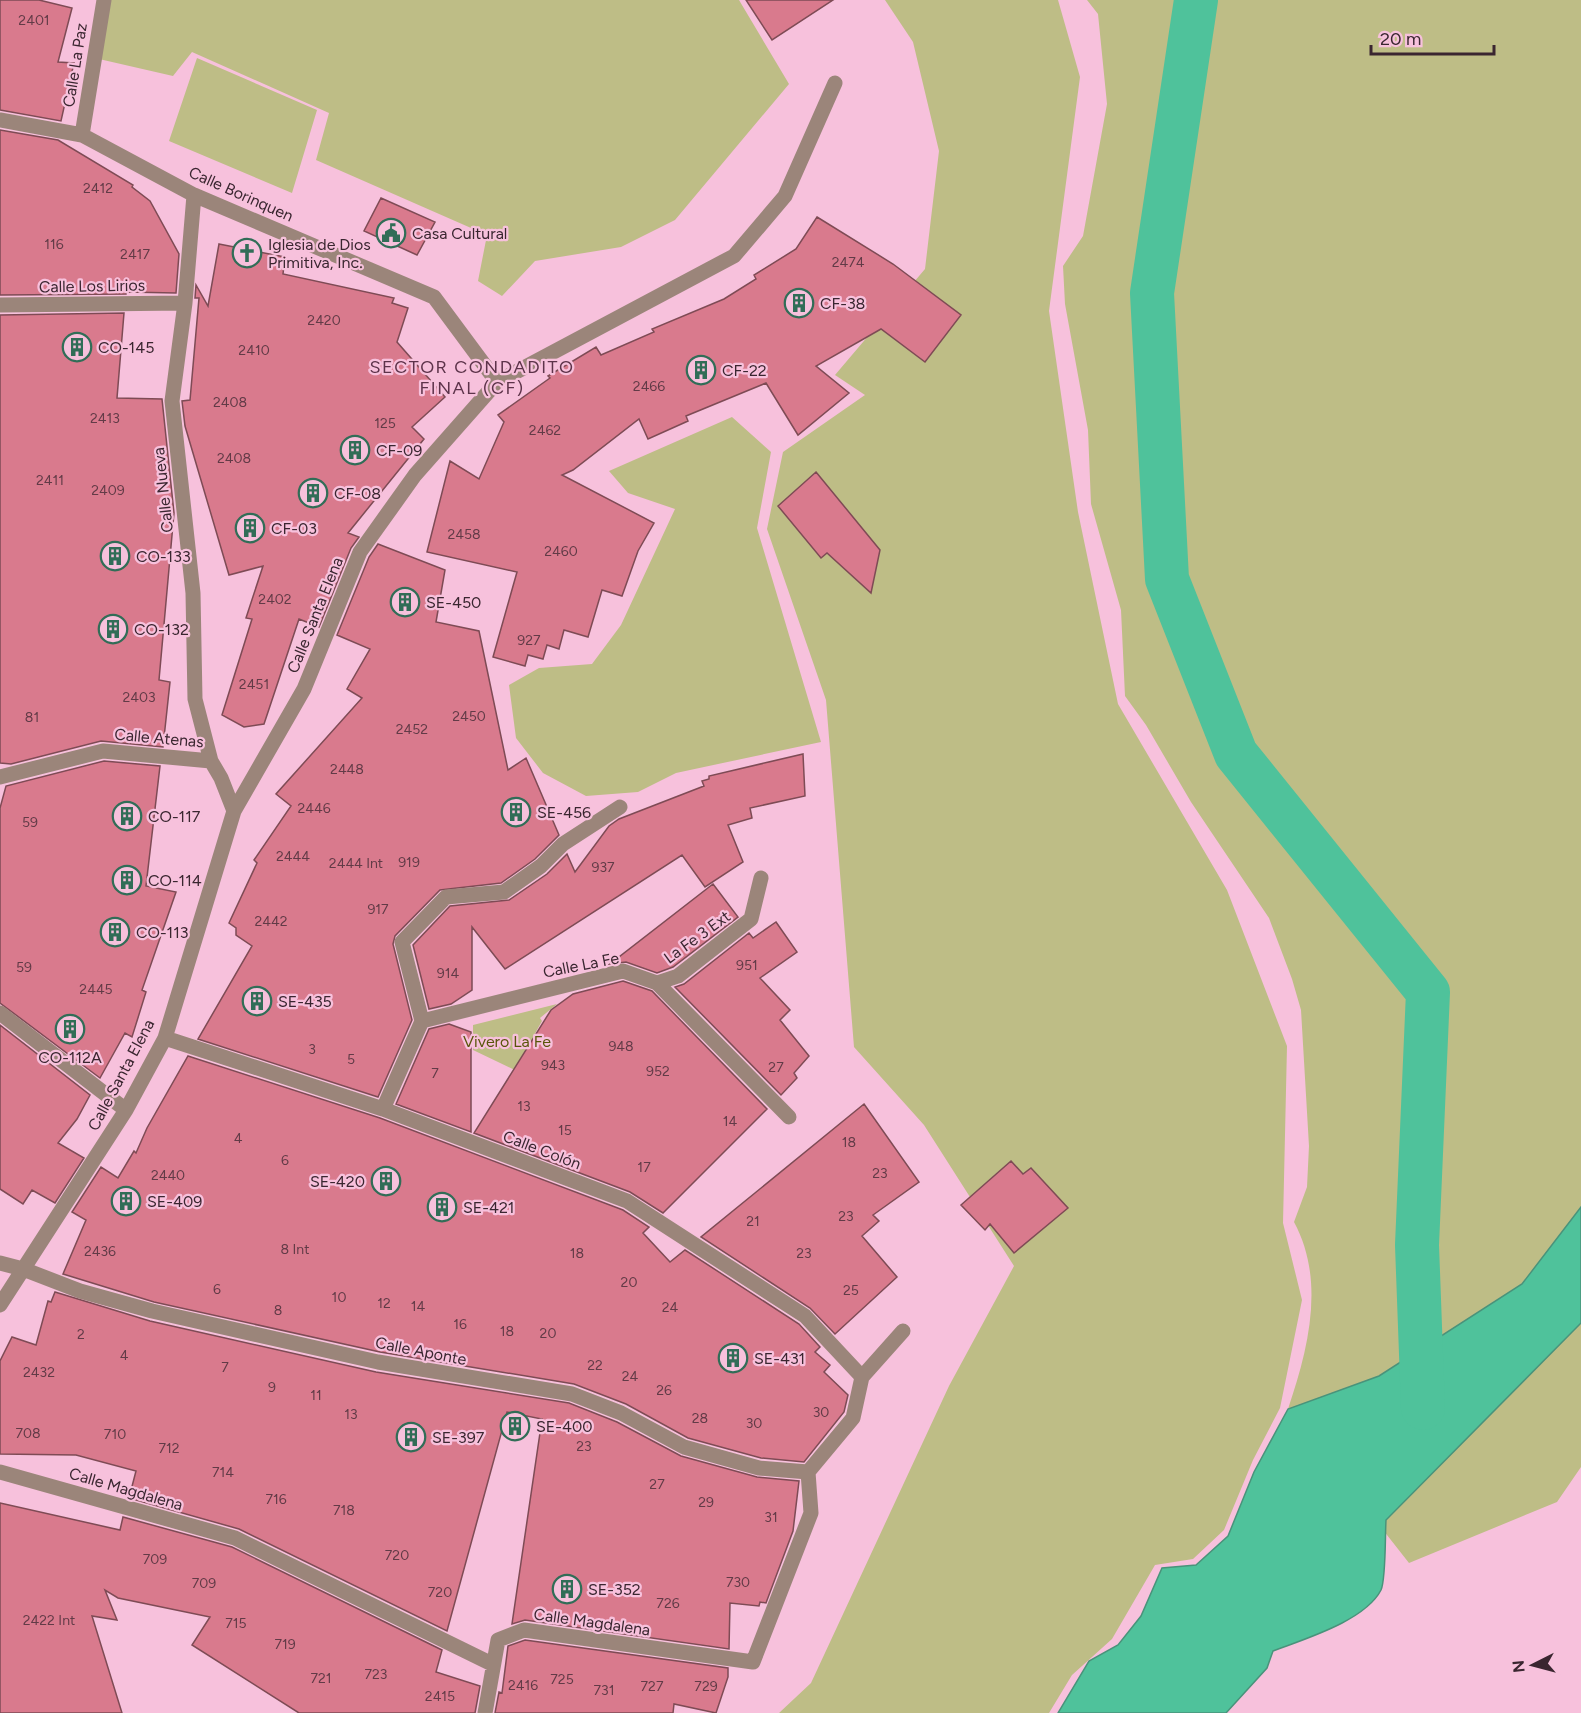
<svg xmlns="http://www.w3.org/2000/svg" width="1581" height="1713" font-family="Figtree,sans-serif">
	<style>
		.green { fill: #bebd86 }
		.water { fill: #4fc29b; stroke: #49937b; stroke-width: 1.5 }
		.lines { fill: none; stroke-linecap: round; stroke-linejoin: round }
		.canal { stroke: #4fc29b; stroke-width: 44 }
		.building { fill: #d97a8d; stroke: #7e4b55; stroke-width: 1.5 }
		.minor { stroke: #9b857a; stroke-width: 15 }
		.labels { text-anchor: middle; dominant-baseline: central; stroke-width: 4.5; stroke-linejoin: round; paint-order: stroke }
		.number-label { font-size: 14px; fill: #623b47 }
		.street-label { font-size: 16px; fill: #3a2630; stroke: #f7c1dc }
		.poi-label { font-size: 16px; fill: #3a2630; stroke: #f7c1dc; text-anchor: start }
		.park-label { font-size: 16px; fill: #59560b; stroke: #f7c1dc }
		.neighbourhood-label { font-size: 18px; letter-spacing: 1.5px; fill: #5d334a; stroke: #f7c1dc }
	</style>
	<rect width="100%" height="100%" fill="#f7c1dc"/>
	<path class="green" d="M 111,0 L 739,0 L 789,84 L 675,220 L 621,247 L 535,261 L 502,296 L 478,281 L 487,235 L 316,160 L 329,113 L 192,52 L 173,76 L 99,59 Z
		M 885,0 L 1058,0 L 1080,77 L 1049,311 L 1078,512 L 1118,704 L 1227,890 L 1287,1046 L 1283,1223 L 1302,1300 L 1280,1408 L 1253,1460 L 1224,1530 L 1193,1559 L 1155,1565 L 1112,1639 L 1072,1675 L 1049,1713 L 779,1713 L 811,1683 L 949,1386 L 1014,1266 L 924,1125 L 854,1047 L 826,700 L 767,529 L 783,452 L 865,395 L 835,375 L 925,269 L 939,151 L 913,42 Z
		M 1087,0 L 1581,0 L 1581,1467 L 1557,1502 L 1409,1563 L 1288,1409 C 1308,1350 1326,1281 1294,1222 L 1307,1187 L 1309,1146 L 1301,1010 L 1292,979 L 1269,918 L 1191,802 L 1146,725 L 1125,696 L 1121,610 L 1091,504 L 1088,430 L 1065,304 L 1063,266 L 1083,236 L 1107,104 L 1098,14 Z
		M 197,58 L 317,110 L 292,193 L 169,141 Z
		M 732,417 L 771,452 L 757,528 L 821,742 L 676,773 L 638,792 L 586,796 L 543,773 L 516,738 L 509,685 L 539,668 L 592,664 L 621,625 L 675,509 L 628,493 L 609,471 Z
		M 557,1004 L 540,1018 L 542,1021 L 533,1037 L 536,1042 L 519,1072 L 473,1050 L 473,1025 Z"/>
	<path class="water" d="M 1581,1207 L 1581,1323 L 1386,1520 C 1385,1535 1386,1579 1381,1590 C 1365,1621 1304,1639 1273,1651 L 1267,1668 L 1226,1713 L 1058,1713 L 1089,1661 L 1118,1645 L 1141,1616 L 1162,1568 L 1196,1565 L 1228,1536 L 1254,1472 L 1288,1409 L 1379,1376 L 1522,1284 Z"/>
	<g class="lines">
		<path class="canal" d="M 1196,0 L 1152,293 L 1167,579 L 1236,754 L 1428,992 L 1417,1245 L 1423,1408"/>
	</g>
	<path class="building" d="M 0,0 L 39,0 L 72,8 L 58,62 L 74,63 L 61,121 L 0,110 Z
		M 746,0 L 833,0 L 772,40 Z
		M 0,130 L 58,140 L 133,185 L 132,187 L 150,201 L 179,254 L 176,293 L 126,292 L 126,294 L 0,295 Z
		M 381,198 L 435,222 L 417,255 L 364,231 Z
		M 817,217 L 893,264 L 961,315 L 925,362 L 881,329 L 816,366 L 849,393 L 798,435 L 766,383 L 686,416 L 688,421 L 648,439 L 639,419 L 573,470 L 562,475 L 654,523 L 638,551 L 622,596 L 602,590 L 588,637 L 564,630 L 559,649 L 547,645 L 543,659 L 528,655 L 525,666 L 493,657 L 517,572 L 427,552 L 450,461 L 479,479 L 504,422 L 498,415 L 550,378 L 548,376 L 596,347 L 601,355 L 654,332 L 652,329 L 724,299 L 756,279 L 754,275 L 796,249 Z
		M 219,244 L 285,257 L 283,274 L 394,298 L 392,303 L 408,308 L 397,342 L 445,397 L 412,427 L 424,439 L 348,533 L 359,537 L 351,548 L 319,627 L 299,619 L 264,724 L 244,727 L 222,715 L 252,619 L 246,618 L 263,566 L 229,575 L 185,426 L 182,401 L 190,400 L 199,298 L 195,298 L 196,285 L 208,306 Z
		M 124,313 L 117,398 L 162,399 L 174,513 L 159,680 L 170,682 L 163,747 L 101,741 L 11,764 L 0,763 L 0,315 Z
		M 816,472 L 880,550 L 871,593 L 827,553 L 821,558 L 778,506 Z
		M 378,544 L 445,570 L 436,622 L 479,631 L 508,770 L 526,758 L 559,835 L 535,859 L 501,883 L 440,890 L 395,936 L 393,944 L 412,1020 L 378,1097 L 198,1039 L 252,946 L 236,935 L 236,928 L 229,923 L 257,863 L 254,860 L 291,806 L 276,794 L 362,698 L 347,689 L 370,649 L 337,635 L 369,557 Z
		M 803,754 L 805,796 L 750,808 L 752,818 L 728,825 L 743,862 L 705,887 L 682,855 L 505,969 L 472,927 L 472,990 L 451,1004 L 429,1009 L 413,945 L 450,906 L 509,900 L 547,874 L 567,854 L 575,872 L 609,826 L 619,819 L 704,786 L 702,781 L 709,779 L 709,776 Z
		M 104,761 L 160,766 L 146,886 L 176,892 L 142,990 L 146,992 L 132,1037 L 125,1033 L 100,1078 L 0,1003 L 0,808 L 6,786 Z
		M 713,884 L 738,917 L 673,967 L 657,973 L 626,962 L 610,964 Z
		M 776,922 L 797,952 L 760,978 L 790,1010 L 780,1020 L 809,1056 L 794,1073 L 797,1078 L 781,1095 L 675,987 L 684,984 L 749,933 L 753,938 Z
		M 623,981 L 652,991 L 767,1109 L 663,1213 L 630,1192 L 474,1133 L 551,1010 L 573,994 Z
		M 449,1024 L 471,1032 L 471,1132 L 396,1104 L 429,1029 Z
		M 0,1025 L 90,1095 L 77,1119 L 58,1143 L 84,1158 L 55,1203 L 32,1190 L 23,1204 L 0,1189 Z
		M 188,1056 L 380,1118 L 623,1210 L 649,1227 L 643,1233 L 670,1262 L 685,1250 L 799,1324 L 820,1347 L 815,1352 L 830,1365 L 824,1372 L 848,1395 L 844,1412 L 804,1462 L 761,1458 L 688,1438 L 626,1404 L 574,1384 L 380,1352 L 154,1302 L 63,1274 L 86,1220 L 72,1212 L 101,1167 L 118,1178 L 134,1151 L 136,1153 L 147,1128 Z
		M 864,1104 L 919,1182 L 873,1215 L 879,1221 L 862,1236 L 897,1277 L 835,1334 L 810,1308 L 701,1237 Z
		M 1011,1161 L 1023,1174 L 1031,1168 L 1068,1208 L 1014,1253 L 990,1224 L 985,1230 L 961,1205 Z
		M 55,1292 L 150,1321 L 376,1372 L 569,1403 L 617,1422 L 681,1456 L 757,1477 L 799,1481 L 793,1531 L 766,1603 L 760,1602 L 759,1606 L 730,1603 L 729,1649 L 525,1620 L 512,1624 L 542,1419 L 507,1412 L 447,1631 L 239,1529 L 129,1498 L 136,1471 L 76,1455 L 0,1454 L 0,1361 L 12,1337 L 36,1345 L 48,1301 L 51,1302 Z
		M 0,1503 L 120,1530 L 123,1517 L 232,1547 L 442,1650 L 436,1672 L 480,1686 L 475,1713 L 299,1713 L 192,1645 L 210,1617 L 118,1598 L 105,1590 L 117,1620 L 92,1616 L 122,1713 L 0,1713 Z
		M 525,1640 L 728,1668 L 728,1677 L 716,1713 L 674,1704 L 673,1713 L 495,1713 L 499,1692 L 502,1693 L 508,1646 Z"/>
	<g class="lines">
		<path class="minor" d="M 0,120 L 82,135 L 194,195 L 434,297 L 497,382
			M 82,135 L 104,0
			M 194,195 L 185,303 L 172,401 L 193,593 L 195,699 L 211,761 L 221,778 L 234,811
			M 0,305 L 185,303
			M 0,777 L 103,751 L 211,761
			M 657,983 L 678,976 L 751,919 L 761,878
			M 0,1013 L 126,1110
			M 422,1021 L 402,942 L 446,897 L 504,892 L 541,866 L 563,844 L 620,807
			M 165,1038 L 383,1109 L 627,1201 L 805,1316 L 862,1377
			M 383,1109 L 422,1021 L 623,971 L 657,983 L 789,1117
			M 0,1263 L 23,1269 L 80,1291 L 152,1311 L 378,1362 L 572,1394 L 621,1413 L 684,1447 L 759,1468 L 808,1472
			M 0,1305 L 126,1110 L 165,1038 L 234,811 L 304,689 L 360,552 L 415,475 L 497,382 L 734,256 L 785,196 L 835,83
			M 0,1472 L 235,1538 L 492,1664
			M 485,1713 L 498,1640 L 524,1630 L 753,1662 L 811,1513 L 808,1472 L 853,1418 L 862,1377 L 903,1331"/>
	</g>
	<defs>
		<g id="civic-ring" transform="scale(1.5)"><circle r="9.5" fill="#f7c1dc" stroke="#316d57" stroke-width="1.5"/><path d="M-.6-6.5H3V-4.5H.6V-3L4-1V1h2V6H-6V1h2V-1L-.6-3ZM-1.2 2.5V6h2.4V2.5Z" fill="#316d57"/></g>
		<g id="church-ring" transform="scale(1.5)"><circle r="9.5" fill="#f7c1dc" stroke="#316d57" stroke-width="1.5"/><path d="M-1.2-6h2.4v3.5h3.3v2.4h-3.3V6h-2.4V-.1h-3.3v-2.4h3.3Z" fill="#316d57"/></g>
		<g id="building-ring" transform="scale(1.5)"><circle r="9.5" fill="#f7c1dc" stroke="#316d57" stroke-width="1.5"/><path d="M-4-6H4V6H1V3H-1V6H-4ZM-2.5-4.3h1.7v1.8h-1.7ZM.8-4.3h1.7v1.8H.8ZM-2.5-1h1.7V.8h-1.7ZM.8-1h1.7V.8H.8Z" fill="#316d57"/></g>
	</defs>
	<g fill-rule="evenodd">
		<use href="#civic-ring" x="391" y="233"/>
		<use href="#church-ring" x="247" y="253"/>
		<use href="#building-ring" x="799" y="303"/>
		<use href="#building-ring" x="77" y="347"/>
		<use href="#building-ring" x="701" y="370"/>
		<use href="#building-ring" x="355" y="450"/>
		<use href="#building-ring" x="313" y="493"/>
		<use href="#building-ring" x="250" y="528"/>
		<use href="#building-ring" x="115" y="556"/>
		<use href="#building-ring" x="405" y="602"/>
		<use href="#building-ring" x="113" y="629"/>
		<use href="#building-ring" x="516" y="812"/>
		<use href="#building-ring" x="127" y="816"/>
		<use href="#building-ring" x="127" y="880"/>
		<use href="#building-ring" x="115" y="932"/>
		<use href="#building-ring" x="257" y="1001"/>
		<use href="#building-ring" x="70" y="1029"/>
		<use href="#building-ring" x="386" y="1181"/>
		<use href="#building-ring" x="126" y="1201"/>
		<use href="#building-ring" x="442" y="1207"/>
		<use href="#building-ring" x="733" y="1358"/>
		<use href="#building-ring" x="515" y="1426"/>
		<use href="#building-ring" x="411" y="1437"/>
		<use href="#building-ring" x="567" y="1589"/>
	</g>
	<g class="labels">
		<g class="number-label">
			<text x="34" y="20">2401</text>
			<text x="98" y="188">2412</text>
			<text x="54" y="244">116</text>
			<text x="135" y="254">2417</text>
			<text x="848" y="262">2474</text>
			<text x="324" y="320">2420</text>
			<text x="254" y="350">2410</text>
			<text x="649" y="386">2466</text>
			<text x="230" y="402">2408</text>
			<text x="105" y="418">2413</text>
			<text x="385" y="423">125</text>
			<text x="545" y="430">2462</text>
			<text x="234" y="458">2408</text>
			<text x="50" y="480">2411</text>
			<text x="108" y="490">2409</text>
			<text x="464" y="534">2458</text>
			<text x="561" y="551">2460</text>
			<text x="275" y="599">2402</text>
			<text x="529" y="640">927</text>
			<text x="254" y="684">2451</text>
			<text x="139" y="697">2403</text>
			<text x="469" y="716">2450</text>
			<text x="32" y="717">81</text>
			<text x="412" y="729">2452</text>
			<text x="347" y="769">2448</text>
			<text x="314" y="808">2446</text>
			<text x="30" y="822">59</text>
			<text x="293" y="856">2444</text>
			<text x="409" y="862">919</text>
			<text x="356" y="863">2444 Int</text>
			<text x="603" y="867">937</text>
			<text x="378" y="909">917</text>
			<text x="271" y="921">2442</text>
			<text x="747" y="965">951</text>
			<text x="24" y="967">59</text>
			<text x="448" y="973">914</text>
			<text x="96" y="989">2445</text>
			<text x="621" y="1046">948</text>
			<text x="312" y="1049">3</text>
			<text x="351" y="1059">5</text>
			<text x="553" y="1065">943</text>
			<text x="776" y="1067">27</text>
			<text x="658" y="1071">952</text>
			<text x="435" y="1073">7</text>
			<text x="524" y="1106">13</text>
			<text x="730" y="1121">14</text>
			<text x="565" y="1130">15</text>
			<text x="238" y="1138">4</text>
			<text x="849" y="1142">18</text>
			<text x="285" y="1160">6</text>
			<text x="644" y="1167">17</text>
			<text x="880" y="1173">23</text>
			<text x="168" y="1175">2440</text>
			<text x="846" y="1216">23</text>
			<text x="753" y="1221">21</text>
			<text x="295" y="1249">8 Int</text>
			<text x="100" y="1251">2436</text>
			<text x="577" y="1253">18</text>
			<text x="804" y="1253">23</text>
			<text x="629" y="1282">20</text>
			<text x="217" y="1289">6</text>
			<text x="851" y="1290">25</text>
			<text x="339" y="1297">10</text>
			<text x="384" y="1303">12</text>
			<text x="418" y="1306">14</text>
			<text x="670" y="1307">24</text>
			<text x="278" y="1310">8</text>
			<text x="460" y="1324">16</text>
			<text x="507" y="1331">18</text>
			<text x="548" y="1333">20</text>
			<text x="81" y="1334">2</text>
			<text x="124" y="1355">4</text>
			<text x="595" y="1365">22</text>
			<text x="225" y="1367">7</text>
			<text x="39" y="1372">2432</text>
			<text x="630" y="1376">24</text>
			<text x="272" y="1387">9</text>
			<text x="664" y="1390">26</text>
			<text x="316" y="1395">11</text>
			<text x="821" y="1412">30</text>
			<text x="351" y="1414">13</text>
			<text x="700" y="1418">28</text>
			<text x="754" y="1423">30</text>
			<text x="28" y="1433">708</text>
			<text x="115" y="1434">710</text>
			<text x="584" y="1446">23</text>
			<text x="169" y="1448">712</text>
			<text x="223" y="1472">714</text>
			<text x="657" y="1484">27</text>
			<text x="276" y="1499">716</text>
			<text x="706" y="1502">29</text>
			<text x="344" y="1510">718</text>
			<text x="771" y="1517">31</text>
			<text x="397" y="1555">720</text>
			<text x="155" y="1559">709</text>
			<text x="738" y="1582">730</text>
			<text x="204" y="1583">709</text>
			<text x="440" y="1592">720</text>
			<text x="668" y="1603">726</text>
			<text x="49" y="1620">2422 Int</text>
			<text x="236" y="1623">715</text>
			<text x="285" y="1644">719</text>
			<text x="376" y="1674">723</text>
			<text x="321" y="1678">721</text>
			<text x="562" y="1679">725</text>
			<text x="523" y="1685">2416</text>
			<text x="652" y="1686">727</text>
			<text x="706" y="1686">729</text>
			<text x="604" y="1690">731</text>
			<text x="440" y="1696">2415</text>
		</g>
		<g class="street-label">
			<text transform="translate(75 65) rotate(-81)">Calle La Paz</text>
			<text transform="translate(241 194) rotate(24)">Calle Borinquen</text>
			<text transform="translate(92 286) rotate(-1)">Calle Los Lirios</text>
			<text transform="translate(163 490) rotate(-96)">Calle Nueva</text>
			<text transform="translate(315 615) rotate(-68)">Calle Santa Elena</text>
			<text transform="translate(159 738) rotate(5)">Calle Atenas</text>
			<text transform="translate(697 937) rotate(-36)">La Fe 3 Ext</text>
			<text transform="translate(581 965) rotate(-11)">Calle La Fe</text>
			<text transform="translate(121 1075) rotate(-62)">Calle Santa Elena</text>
			<text transform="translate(542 1150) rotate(21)">Calle Colón</text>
			<text transform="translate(421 1351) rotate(11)">Calle Aponte</text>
			<text transform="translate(126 1489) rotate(16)">Calle Magdalena</text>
			<text transform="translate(592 1622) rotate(8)">Calle Magdalena</text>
		</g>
		<g class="poi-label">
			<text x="412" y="233">Casa Cultural</text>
			<text x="268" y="244">Iglesia de Dios<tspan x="268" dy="18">Primitiva, Inc.</tspan></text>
			<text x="820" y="303">CF-38</text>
			<text x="98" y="347">CO-145</text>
			<text x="722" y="370">CF-22</text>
			<text x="376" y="450">CF-09</text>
			<text x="334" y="493">CF-08</text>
			<text x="271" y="528">CF-03</text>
			<text x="136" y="556">CO-133</text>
			<text x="426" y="602">SE-450</text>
			<text x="134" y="629">CO-132</text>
			<text x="537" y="812">SE-456</text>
			<text x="148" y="816">CO-117</text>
			<text x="148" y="880">CO-114</text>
			<text x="136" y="932">CO-113</text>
			<text x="278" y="1001">SE-435</text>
			<text x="70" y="1057" text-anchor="middle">CO-112A</text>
			<text x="365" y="1181" text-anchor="end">SE-420</text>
			<text x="147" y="1201">SE-409</text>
			<text x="463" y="1207">SE-421</text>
			<text x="754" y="1358">SE-431</text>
			<text x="536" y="1426">SE-400</text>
			<text x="432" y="1437">SE-397</text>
			<text x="588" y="1589">SE-352</text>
		</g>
		<g class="park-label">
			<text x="507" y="1041">Vivero La Fe</text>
		</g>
		<g class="neighbourhood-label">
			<text x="472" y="367">SECTOR CONDADITO<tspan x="472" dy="21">FINAL (CF)</tspan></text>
		</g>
	</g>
	<g transform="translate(1533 1665) rotate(264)" stroke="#f7c1dc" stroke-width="4.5" paint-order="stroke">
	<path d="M0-4.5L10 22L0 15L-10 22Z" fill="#3a2630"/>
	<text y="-9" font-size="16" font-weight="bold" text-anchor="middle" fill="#3a2630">N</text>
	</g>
	<path d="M1371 45v9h123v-9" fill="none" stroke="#3a2630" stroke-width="3"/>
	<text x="1380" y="45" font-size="18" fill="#3a2630" stroke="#f7c1dc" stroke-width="4.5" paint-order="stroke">20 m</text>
</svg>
